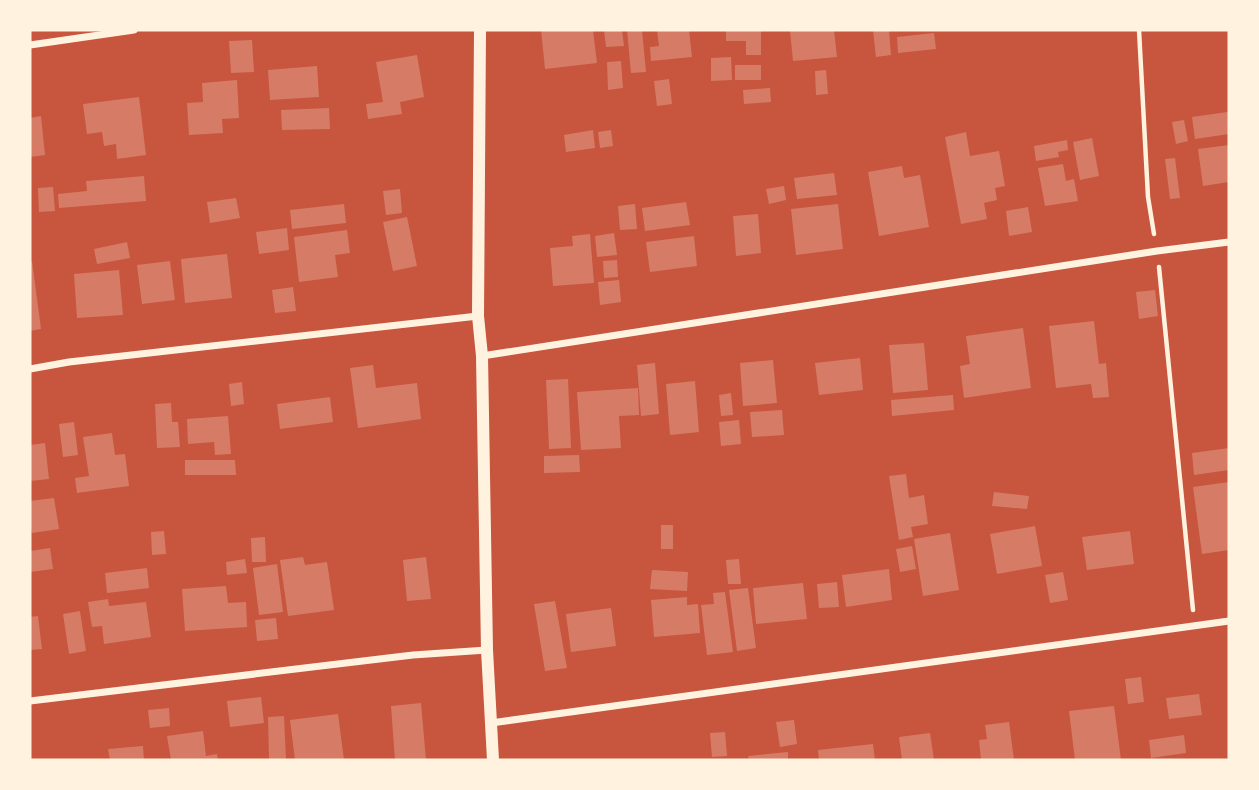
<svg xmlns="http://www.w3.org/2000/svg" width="1259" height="790" font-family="'Open Sans',sans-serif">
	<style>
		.building { fill: #d67c66 }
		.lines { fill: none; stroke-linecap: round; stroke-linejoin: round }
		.path { stroke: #fff3e0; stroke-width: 4.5 }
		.minor { stroke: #fff3e0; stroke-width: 7 }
		.tertiary { stroke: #fff3e0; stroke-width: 12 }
	</style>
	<rect width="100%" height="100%" fill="#c8553d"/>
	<path class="building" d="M 541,30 L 593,30 L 597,63 L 545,69 Z
		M 604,30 L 622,30 L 624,46 L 606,47 Z
		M 627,30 L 642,30 L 646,72 L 631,73 Z
		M 657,30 L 689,30 L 692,57 L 651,61 L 650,47 L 659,46 Z
		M 726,30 L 761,30 L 761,55 L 746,55 L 746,41 L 726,41 Z
		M 800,30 L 834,30 L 837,57 L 793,61 L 790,31 Z
		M 873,30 L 889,30 L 891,55 L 876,57 Z
		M 934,33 L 936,49 L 898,53 L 897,37 Z
		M 252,40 L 254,72 L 231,73 L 229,41 Z
		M 417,55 L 424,97 L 400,102 L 402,114 L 368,119 L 366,104 L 383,102 L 376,62 Z
		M 731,57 L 732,80 L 711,81 L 711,58 Z
		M 621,61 L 623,88 L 608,90 L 607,62 Z
		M 735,65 L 761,65 L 761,80 L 735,80 Z
		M 317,66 L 319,97 L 270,100 L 268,70 Z
		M 826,70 L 828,94 L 816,95 L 815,71 Z
		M 669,79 L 672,104 L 657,106 L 654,81 Z
		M 237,80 L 239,118 L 222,119 L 223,133 L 189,135 L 187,103 L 203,102 L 202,83 Z
		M 770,88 L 771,102 L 744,104 L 743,90 Z
		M 139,97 L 146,155 L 117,159 L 116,144 L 104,146 L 102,132 L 87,134 L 83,104 Z
		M 329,108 L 330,129 L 282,130 L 281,110 Z
		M 1227,112 L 1229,112 L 1229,134 L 1195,139 L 1192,117 Z
		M 41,116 L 45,155 L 30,157 L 30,118 Z
		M 1184,120 L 1188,141 L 1176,144 L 1172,122 Z
		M 593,130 L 595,148 L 566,152 L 564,135 Z
		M 611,130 L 613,146 L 600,148 L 598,132 Z
		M 966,132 L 970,156 L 999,151 L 1005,186 L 995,188 L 997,200 L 984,203 L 987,219 L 961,224 L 945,137 Z
		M 1092,138 L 1099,176 L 1080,180 L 1073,142 Z
		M 1067,140 L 1068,150 L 1058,152 L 1059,157 L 1036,161 L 1034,146 Z
		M 1229,145 L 1229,182 L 1203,186 L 1198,149 Z
		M 1175,158 L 1180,198 L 1170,199 L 1165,159 Z
		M 1063,164 L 1066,181 L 1074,179 L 1078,201 L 1045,206 L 1038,168 Z
		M 902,166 L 904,178 L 920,175 L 929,227 L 879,236 L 868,172 Z
		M 834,173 L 837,195 L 797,199 L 794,178 Z
		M 144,176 L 146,201 L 59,208 L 58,194 L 87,191 L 86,181 Z
		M 784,186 L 786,200 L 769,204 L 766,189 Z
		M 53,187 L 55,211 L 39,212 L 38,188 Z
		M 400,189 L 402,213 L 386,215 L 383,191 Z
		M 236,198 L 240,218 L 210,223 L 207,202 Z
		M 686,202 L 690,225 L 645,231 L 642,208 Z
		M 344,204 L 346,223 L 292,229 L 290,210 Z
		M 635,204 L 637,229 L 620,230 L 618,206 Z
		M 838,204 L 843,249 L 796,255 L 791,209 Z
		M 1028,207 L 1032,232 L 1009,236 L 1006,211 Z
		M 758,214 L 761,253 L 736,256 L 733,216 Z
		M 407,217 L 417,266 L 393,271 L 383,222 Z
		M 287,228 L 289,250 L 259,254 L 256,232 Z
		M 347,230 L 350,253 L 335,255 L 338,277 L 299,282 L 294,237 Z
		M 614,233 L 617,255 L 597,257 L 595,236 Z
		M 590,234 L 594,283 L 553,286 L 550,248 L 573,246 L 572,236 Z
		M 694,236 L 697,266 L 650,272 L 646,242 Z
		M 127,242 L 130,258 L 97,264 L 94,249 Z
		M 227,254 L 232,298 L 185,303 L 181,259 Z
		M 617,260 L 618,277 L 604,278 L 603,261 Z
		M 32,261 L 41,329 L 30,331 L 30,262 Z
		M 170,261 L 175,300 L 142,304 L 137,265 Z
		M 119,270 L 123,315 L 77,318 L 74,274 Z
		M 619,280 L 621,302 L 600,305 L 598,282 Z
		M 293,287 L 296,311 L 275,313 L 272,290 Z
		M 1155,290 L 1158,316 L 1139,319 L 1136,292 Z
		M 1094,321 L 1099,364 L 1106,363 L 1109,397 L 1093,398 L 1091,384 L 1056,388 L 1049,326 Z
		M 1023,328 L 1031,388 L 964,398 L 960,366 L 970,364 L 966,336 Z
		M 924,343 L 928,390 L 893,393 L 889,345 Z
		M 860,358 L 863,390 L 819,395 L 815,363 Z
		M 773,360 L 777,403 L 743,406 L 740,363 Z
		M 655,363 L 659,414 L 641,416 L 637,365 Z
		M 373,365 L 376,388 L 417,383 L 421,419 L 358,428 L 350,368 Z
		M 568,379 L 571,448 L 549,449 L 546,380 Z
		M 695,381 L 699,432 L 670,435 L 666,384 Z
		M 242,382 L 244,404 L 231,406 L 229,384 Z
		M 638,388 L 639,415 L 619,416 L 621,448 L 581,450 L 577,392 Z
		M 731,393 L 733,415 L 721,416 L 719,395 Z
		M 953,395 L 954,410 L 892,416 L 891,400 Z
		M 330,397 L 333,422 L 280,429 L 277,404 Z
		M 171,403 L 172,422 L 178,422 L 180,447 L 157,448 L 155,404 Z
		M 782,410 L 784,435 L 752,437 L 750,412 Z
		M 228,416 L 231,454 L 215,455 L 214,442 L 188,444 L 187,419 Z
		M 739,420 L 741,444 L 721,446 L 719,422 Z
		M 74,422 L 78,455 L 63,457 L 59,424 Z
		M 112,433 L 115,455 L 125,454 L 129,486 L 77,493 L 75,478 L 89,476 L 83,437 Z
		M 45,443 L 49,479 L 30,481 L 30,445 Z
		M 1229,448 L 1229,470 L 1194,475 L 1192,453 Z
		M 579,455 L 580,472 L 544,473 L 544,456 Z
		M 185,460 L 235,460 L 236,475 L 185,475 Z
		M 906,474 L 909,498 L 924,495 L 928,524 L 911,527 L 913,537 L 899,540 L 889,476 Z
		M 1229,482 L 1229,550 L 1202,554 L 1193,487 Z
		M 994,492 L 1029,496 L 1027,509 L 992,506 Z
		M 54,498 L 59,529 L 32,533 L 30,525 L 30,501 Z
		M 661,525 L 673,525 L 673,549 L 661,549 Z
		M 1035,526 L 1042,566 L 997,574 L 990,534 Z
		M 164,531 L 166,554 L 152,555 L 151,532 Z
		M 1130,531 L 1134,564 L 1087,570 L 1082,537 Z
		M 950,533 L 959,590 L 923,596 L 914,539 Z
		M 265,537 L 266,562 L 252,562 L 251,538 Z
		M 912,546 L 916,569 L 900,572 L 896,549 Z
		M 50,548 L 53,569 L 30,572 L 30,551 Z
		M 303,557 L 305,565 L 327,562 L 334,610 L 288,616 L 280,560 Z
		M 426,557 L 431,599 L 407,601 L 403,560 Z
		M 245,559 L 247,573 L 227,575 L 226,562 Z
		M 739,559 L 741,584 L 728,584 L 726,560 Z
		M 277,564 L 283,612 L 259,615 L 253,568 Z
		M 147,568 L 149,588 L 107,593 L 105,573 Z
		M 889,569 L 892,600 L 846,607 L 842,575 Z
		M 652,570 L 688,572 L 687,591 L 650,589 Z
		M 1063,572 L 1068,600 L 1050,603 L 1045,575 Z
		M 837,582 L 839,607 L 819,608 L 817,584 Z
		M 803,583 L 807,619 L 756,624 L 753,588 Z
		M 226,586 L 228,603 L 246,602 L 247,627 L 185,631 L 182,589 Z
		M 748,588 L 756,648 L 737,651 L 729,590 Z
		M 725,592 L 733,652 L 707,655 L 701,605 L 714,604 L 713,593 Z
		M 687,597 L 687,605 L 698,604 L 700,633 L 654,637 L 651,600 Z
		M 108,599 L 109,606 L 146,602 L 151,637 L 104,644 L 102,626 L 92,627 L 88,602 Z
		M 555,601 L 567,668 L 545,671 L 534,604 Z
		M 611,608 L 616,646 L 571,652 L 566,614 Z
		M 80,611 L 86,651 L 69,654 L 63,614 Z
		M 38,616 L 42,649 L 30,650 L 30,617 Z
		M 276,618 L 278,639 L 257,641 L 255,620 Z
		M 1141,677 L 1144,702 L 1128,704 L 1125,679 Z
		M 1199,694 L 1202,715 L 1169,719 L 1166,698 Z
		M 261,697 L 264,723 L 230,727 L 227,701 Z
		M 421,703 L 426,760 L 395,760 L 391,706 Z
		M 1114,706 L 1121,760 L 1075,760 L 1069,711 Z
		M 169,708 L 170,726 L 150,728 L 148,710 Z
		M 338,714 L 344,760 L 295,760 L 290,720 Z
		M 284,716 L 286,760 L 269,760 L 268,717 Z
		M 794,720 L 797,744 L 780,747 L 776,722 Z
		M 1009,722 L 1014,760 L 981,760 L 979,740 L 987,739 L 985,725 Z
		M 203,731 L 206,756 L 217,754 L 218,760 L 171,760 L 167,736 Z
		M 725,732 L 727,756 L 712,757 L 710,733 Z
		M 930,733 L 934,760 L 902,760 L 899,737 Z
		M 1184,735 L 1186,753 L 1151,758 L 1149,740 Z
		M 873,744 L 875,760 L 819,760 L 818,750 Z
		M 143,746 L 144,760 L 110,760 L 108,749 Z
		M 788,752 L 788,760 L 749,760 L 748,756 Z"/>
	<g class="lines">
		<path class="path" d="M 1139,30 L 1148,197 L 1154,234
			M 1159,267 L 1193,610"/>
		<path class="minor" d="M 30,45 L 134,30
			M 482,356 L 1157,251 L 1229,242
			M 30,369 L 69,362 L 478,316
			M 30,701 L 413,655 L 487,650
			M 491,723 L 1229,621"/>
		<path class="tertiary" d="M 480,30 L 478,316 L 482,356 L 487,650 L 493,760"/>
	</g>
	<rect width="1259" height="790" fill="none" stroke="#fff3e0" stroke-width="63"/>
</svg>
